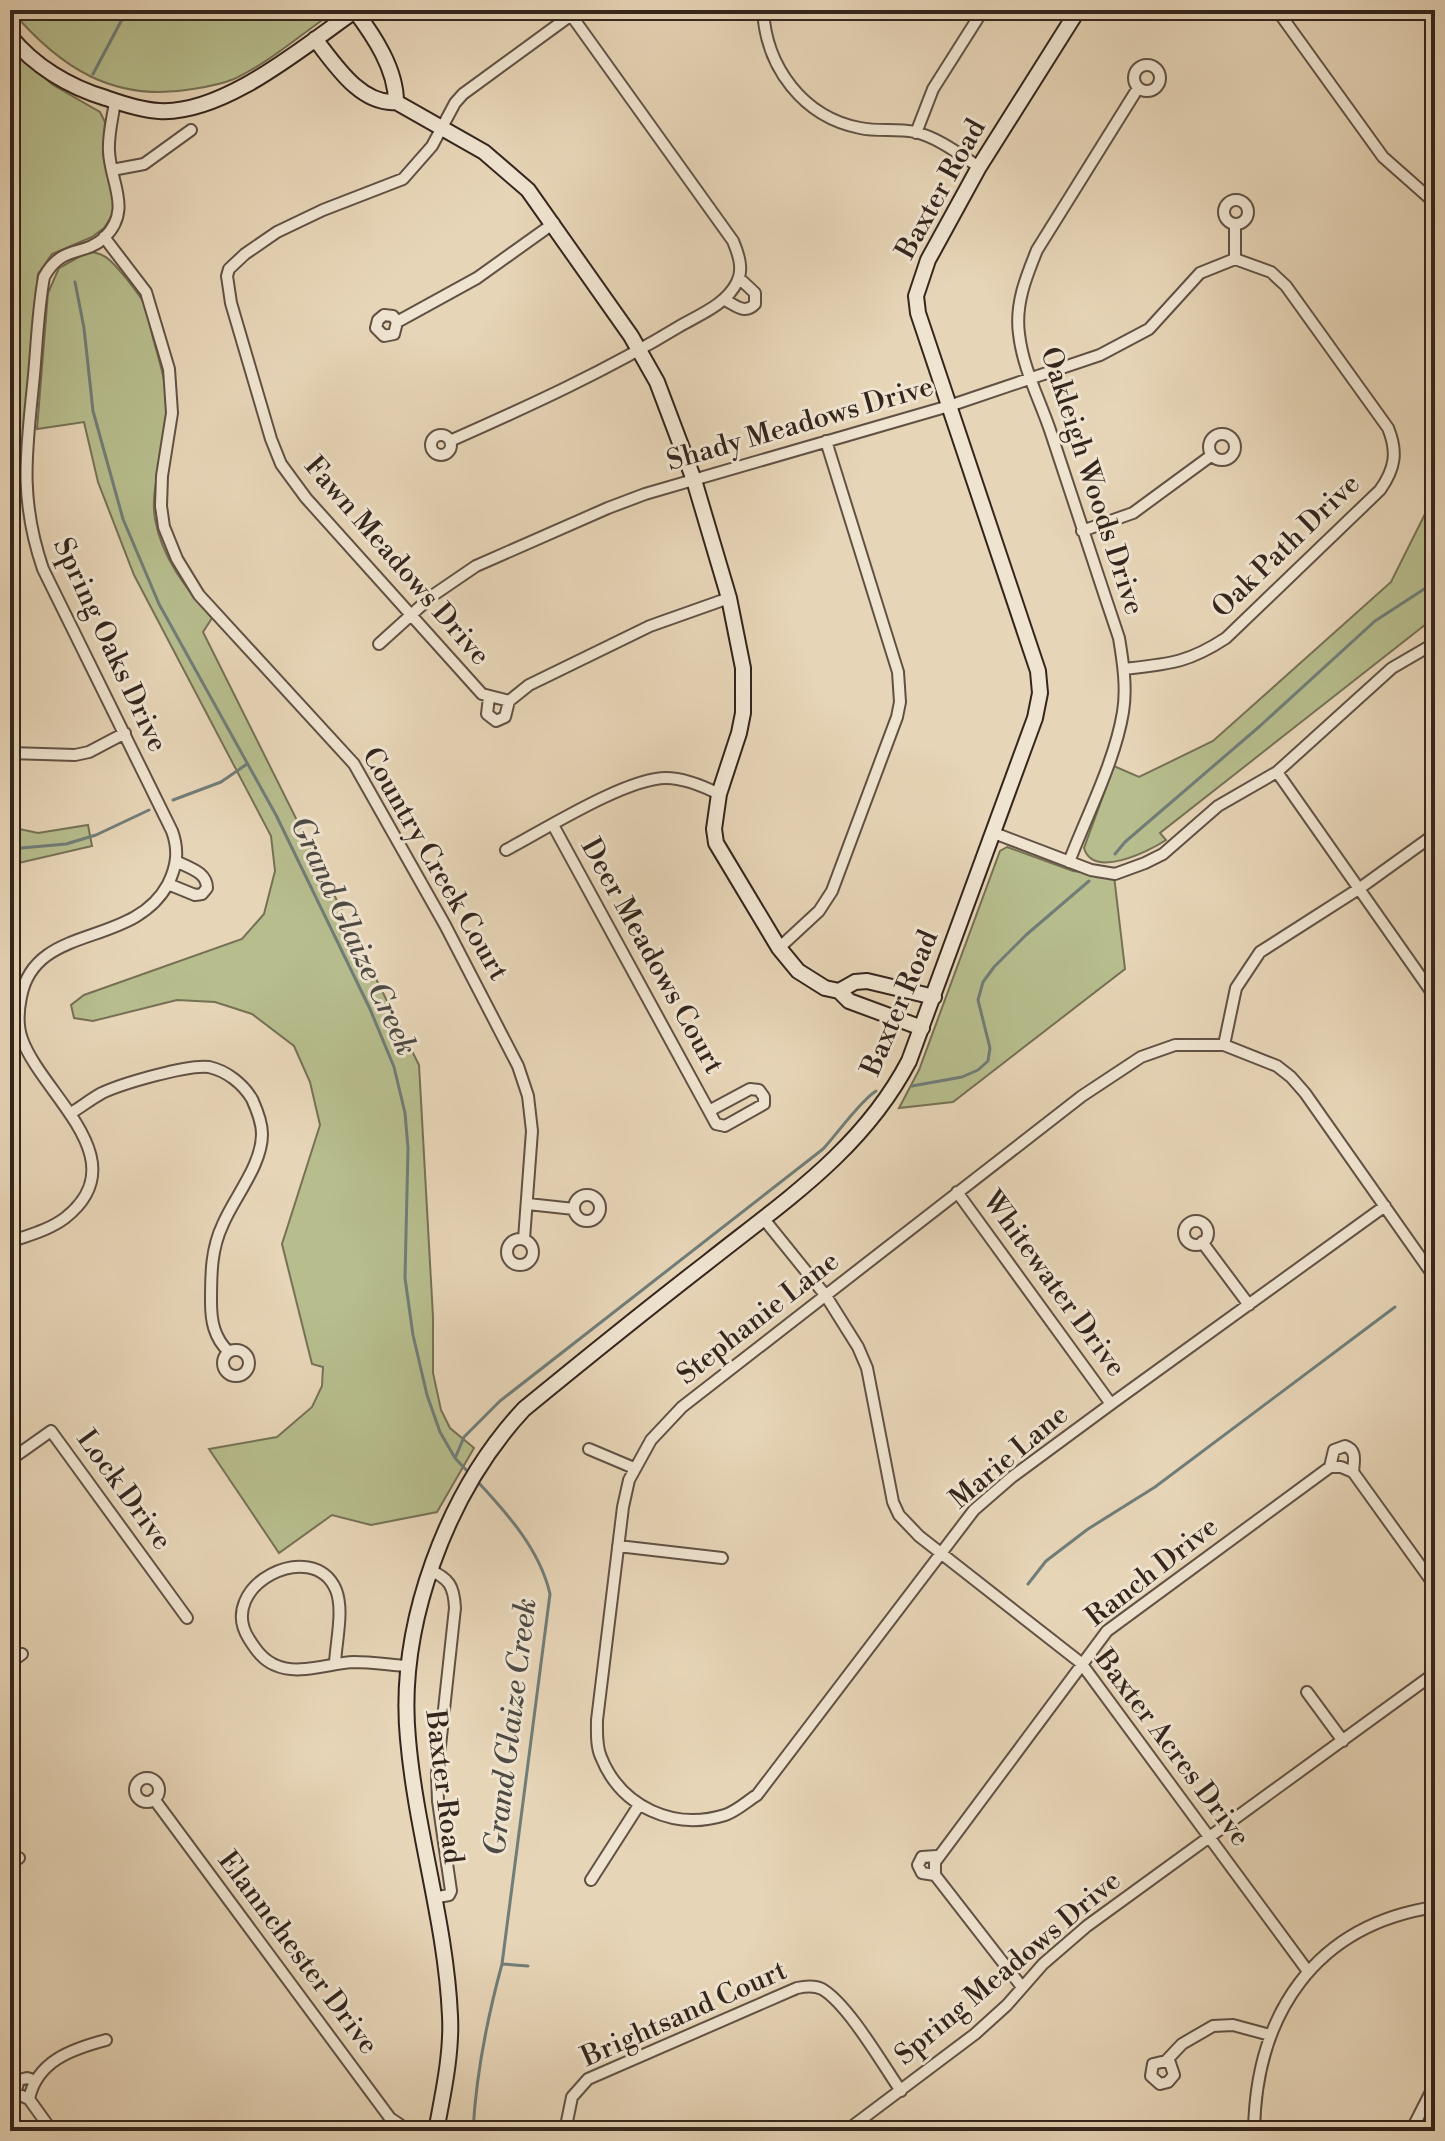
<svg xmlns="http://www.w3.org/2000/svg" width="1445" height="2141" font-family="'Libre Bodoni',serif">
	<style>
		.green { fill: #b7bd8d; stroke: #767155; stroke-width: 2 }
		.lines { fill: none; stroke-linecap: round; stroke-linejoin: round }
		.stream { stroke: #707d78; stroke-width: 3 }
		.street-casing { stroke: #615144; stroke-width: 14 }
		.secondary-casing { stroke: #34251d; stroke-width: 18 }
		.street { stroke: #efe4d0; stroke-width: 10 }
		.secondary { stroke: #efe4d0; stroke-width: 14 }
		.labels { text-anchor: middle; dominant-baseline: central; stroke-width: 6; stroke-linejoin: round; paint-order: stroke }
		.street-label { font-size: 28px; fill: #34251d; stroke: #efe4d0 }
		.water-label { font-size: 30px; font-style: italic; fill: #4d4a43; stroke: #efe4d0 }
	</style>
	<rect width="100%" height="100%" fill="#e7d5b7"/>
	<filter id="stains"><feTurbulence type="fractalNoise" baseFrequency=".0025" numOctaves="4"/><feColorMatrix values="0 0 0 0 .2 0 0 0 0 .09 0 0 0 0 .02 0 0 0 .5 -.17"/></filter>
	<radialGradient id="worn" r=".72"><stop offset=".6" stop-color="#630" stop-opacity="0"/><stop offset="1" stop-color="#630" stop-opacity=".3"/></radialGradient>
	<path class="green" d="M 11,10 L 337,10 C 303,32 271,62 234,79 C 222,84 206,87 193,89 C 114,103 60,68 11,10 Z
		M 10,40 L 29,64 L 53,85 L 100,112 L 105,122 L 103,155 L 114,201 L 113,214 L 104,228 L 92,237 L 52,254 L 38,274 L 23,447 L 10,467 Z
		M 88,252 C 107,252 114,265 126,278 C 132,286 139,294 144,303 C 148,314 150,327 153,338 C 162,370 172,401 166,434 C 162,461 150,491 155,519 C 162,558 186,589 212,618 L 203,632 L 419,1065 L 433,1317 L 433,1373 L 441,1410 L 450,1428 L 474,1448 L 437,1512 L 371,1525 L 332,1515 L 279,1553 L 209,1449 L 277,1437 L 312,1407 L 322,1386 L 323,1367 L 312,1364 L 282,1244 L 320,1125 L 310,1082 L 294,1046 L 252,1014 L 215,1002 L 177,1000 L 93,1021 L 74,1018 L 71,1005 L 84,995 L 242,939 L 264,914 L 275,871 L 271,836 L 134,575 L 98,482 L 84,422 L 37,429 L 48,293 L 59,268 Z
		M 1435,494 L 1435,617 L 1160,833 L 1166,840 C 1148,852 1093,879 1084,848 L 1114,766 L 1139,777 L 1213,741 L 1391,582 Z
		M 88,825 L 92,846 L 10,865 L 10,827 L 38,833 Z
		M 1007,847 L 1073,871 L 1114,876 L 1125,969 L 953,1102 L 899,1108 L 919,1070 L 1000,851 Z"/>
	<g class="lines">
		<path class="stream" d="M 93,74 L 127,10
			M 75,282 L 84,328 L 93,411 L 123,519 L 159,604 L 276,815 L 370,1009 L 394,1067 L 405,1113 L 408,1148 L 405,1278 L 413,1335 L 427,1395 L 440,1432 L 455,1458 L 469,1473
			M 173,800 L 221,782 L 247,764
			M 10,849 L 66,844 L 96,835 L 149,810
			M 1115,854 L 1125,842 L 1260,726 L 1375,621 L 1435,582
			M 912,1086 L 962,1077 L 978,1070 L 988,1061 L 990,1048 L 978,1000 L 983,982 L 994,967 L 1026,935 L 1089,881
			M 456,1456 L 464,1437 L 500,1401 L 823,1149 C 837,1134 861,1100 876,1091
			M 1028,1584 L 1046,1561 L 1088,1529 L 1155,1487 L 1395,1307
			M 502,1964 L 528,1966
			M 473,2131 C 476,2074 487,2019 502,1964 L 550,1594 C 540,1550 507,1513 477,1481"/>
		<g class="street-casing">
			<path id="street" d="M 578,10 L 463,94 L 455,103 L 432,146 L 403,179 L 323,210 L 277,232 L 245,254 L 229,269 L 227,276 L 231,303 L 271,439 L 281,464 L 306,498 L 482,694 L 509,701 L 529,685 L 650,626 L 729,598
				M 763,10 C 766,67 803,117 860,128 C 878,132 896,128 915,132 C 939,138 959,154 979,167
				M 1277,10 L 1383,157 L 1435,203
				M1134 78a13 13 0 1 1 26 0a13 13 0 1 1-26 0Z
				M 916,133 L 933,89 L 983,10
				M 112,170 L 144,164 L 191,130
				M1224 212a12 12 0 1 1 24 0a12 12 0 1 1-24 0Z
				M 104,237 L 146,292 L 169,369 L 172,413 L 162,476 L 161,506 L 164,527 L 177,559 L 199,595 L 354,764 L 445,925 L 518,1066 L 528,1096 L 532,1131 L 524,1239
				M 1235,259 L 1235,224
				M 725,300 C 735,305 745,315 755,304 L 755,293 L 739,278
				M 397,322 L 393,316 L 384,315 L 378,320 L 376,328 L 384,336 L 394,334 L 397,322 L 477,278 L 554,223
				M1209 447a13 13 0 1 1 26 0a13 13 0 1 1-26 0Z
				M431 445a10 10 0 1 1 20 0a10 10 0 1 1-20 0Z
				M 450,441 C 529,406 606,371 680,326 C 699,315 727,304 737,282 C 744,269 738,253 733,241 L 571,15
				M 1082,531 L 1133,513 L 1212,455
				M 379,644 L 432,596 L 476,566 L 608,508 L 645,494 L 949,406 L 1100,355 L 1149,329 L 1200,273 L 1235,259
				M 1124,669 C 1169,664 1188,663 1226,638 L 1380,490 C 1395,469 1398,452 1388,428 L 1286,286 L 1271,272 L 1235,259
				M 489,697 L 487,714 L 496,721 L 505,717 L 509,701
				M 10,753 L 75,755 L 89,752 L 125,733
				M 1277,772 L 1435,997
				M 553,825 L 709,1111 L 716,1124 L 725,1126 L 764,1104 L 764,1097 L 759,1090 L 750,1089 L 709,1111
				M 994,833 L 1091,870 L 1115,874 L 1145,863 L 1163,854 L 1218,806 L 1277,772 L 1392,668 L 1435,643
				M 506,850 C 544,830 626,778 666,778 C 684,778 703,786 719,794
				M 1069,862 C 1087,815 1115,761 1123,712 C 1127,688 1123,662 1119,638 C 1096,570 1074,502 1051,433 C 1040,400 1023,369 1019,334 C 1015,304 1026,277 1037,250 L 1138,88
				M 168,884 L 195,895 L 202,894 L 207,888 C 207,872 189,868 176,861
				M 779,948 L 819,911 L 832,891 L 897,717 L 900,702 L 898,672 L 826,441
				M 1224,1045 L 1236,988 L 1260,952 L 1360,888 L 1435,834
				M 71,1113 C 81,1107 91,1099 102,1093 C 121,1084 188,1064 209,1067 C 227,1071 243,1084 252,1099 C 257,1110 262,1122 262,1134 C 262,1165 235,1196 223,1224 C 211,1249 211,1274 211,1302 C 211,1321 214,1338 229,1352
				M 957,1192 L 1111,1404
				M574 1208a13 13 0 1 1 26 0a13 13 0 1 1-26 0Z
				M 528,1204 L 574,1209
				M 1385,1206 L 1111,1404 L 1012,1477 L 974,1510 L 757,1795 C 746,1802 737,1811 725,1815 C 674,1831 621,1807 601,1757 C 596,1746 597,1732 597,1720 L 623,1507 L 629,1480 L 651,1440 L 682,1407 L 1082,1096 L 1141,1057 L 1175,1045 L 1224,1045 L 1277,1066 L 1291,1077 L 1305,1093 L 1435,1278
				M 763,1218 L 826,1296 L 858,1347 L 867,1368 L 893,1502 L 899,1515 L 919,1536 L 1081,1663 L 1307,1970
				M1184 1233a12 12 0 1 1 24 0a12 12 0 1 1-24 0Z
				M507 1252a13 13 0 1 1 26 0a13 13 0 1 1-26 0Z
				M 10,1242 C 29,1235 49,1230 65,1218 C 139,1160 42,1095 22,1039 C 17,1025 18,1011 21,997 C 35,922 133,949 168,884 C 177,866 179,850 172,831 L 43,569 C 18,496 27,448 34,375 C 37,342 38,309 44,277 C 62,244 83,257 104,238 C 133,210 110,183 109,151 C 108,134 113,117 115,101
				M 1202,1242 L 1249,1305
				M223 1363a13 13 0 1 1 26 0a13 13 0 1 1-26 0Z
				M 589,1449 L 634,1468
				M 10,1460 L 51,1431 L 187,1618
				M 1330,1467 L 1334,1450 L 1345,1446 C 1357,1450 1354,1460 1353,1472
				M 618,1546 L 722,1558
				M 429,1570 C 449,1578 454,1586 455,1608 L 437,1774 L 438,1801 L 451,1891 L 449,1895 L 433,1898
				M 10,1663 L 22,1654
				M 335,1663 C 336,1642 344,1610 336,1590 C 313,1536 215,1586 249,1639 C 256,1650 263,1660 275,1665 C 298,1676 329,1663 354,1662 C 372,1662 391,1665 409,1666
				M 1307,1692 L 1343,1741
				M135 1790a12 12 0 1 1 24 0a12 12 0 1 1-24 0Z
				M 154,1799 L 390,2118 L 409,2131
				M 10,1864 L 19,1858
				M 935,1875 L 922,1873 L 918,1865 L 922,1857 L 937,1856
				M 591,1880 L 639,1805
				M 1022,1987 L 935,1875 L 935,1862 L 1107,1631 L 1330,1467 L 1341,1467 L 1353,1472 L 1435,1586
				M 1166,2061 L 1170,2063 L 1174,2075 L 1168,2082 L 1160,2084 L 1151,2076 L 1153,2064 L 1166,2061 L 1182,2044 L 1213,2026 L 1233,2025 L 1270,2035
				M 29,2099 L 15,2093 L 19,2080 L 27,2078 L 33,2080
				M 52,2131 L 29,2099 C 37,2061 72,2049 106,2040
				M 565,2131 L 572,2097 L 588,2079 L 797,1988 C 806,1986 814,1985 822,1989 C 848,2004 883,2065 901,2091
				M 846,2131 L 975,2034 L 1007,2005 L 1043,1964 L 1087,1926 L 1435,1673
				M 1254,2131 C 1256,2014 1315,1925 1435,1907
				M 1411,2131 L 1435,2084"/>
		</g>
		<g class="secondary-casing">
			<path id="secondary" d="M 355,11 C 374,36 396,69 396,102
				M 10,36 C 34,66 69,87 106,98 C 123,104 141,110 159,111 C 224,115 304,46 356,10
				M 315,39 C 334,63 360,105 396,102 L 484,152 L 528,190 L 631,336 L 657,382 L 694,480 L 729,598 L 743,668 L 743,713 L 739,733 L 719,794 L 714,829 L 716,843 L 779,948 L 798,971 L 825,988 L 839,991 L 849,1001 L 922,1028
				M 839,991 L 855,982 L 867,981 L 934,997
				M 436,2131 C 443,2094 452,2053 450,2016 C 446,1923 416,1832 408,1739 C 397,1625 447,1492 524,1409 C 585,1359 647,1309 709,1261 C 786,1200 863,1149 909,1061 L 1035,718 L 1040,693 L 1038,671 L 918,313 L 916,296 L 928,260 L 979,167 L 1078,10"/>
		</g>
		<use href="#street" class="street"/>
		<use href="#secondary" class="secondary"/>
	</g>
	<g class="labels">
		<g class="street-label">
			<text transform="translate(941 189) rotate(-61)">Baxter Road</text>
			<text transform="translate(800 424) rotate(-16)">Shady Meadows Drive</text>
			<text transform="translate(1092 481) rotate(72)">Oakleigh Woods Drive</text>
			<text transform="translate(1286 546) rotate(-44)">Oak Path Drive</text>
			<text transform="translate(397 561) rotate(49)">Fawn Meadows Drive</text>
			<text transform="translate(110 645) rotate(65)">Spring Oaks Drive</text>
			<text transform="translate(435 864) rotate(60)">Country Creek Court</text>
			<text transform="translate(652 956) rotate(61)">Deer Meadows Court</text>
			<text transform="translate(900 1003) rotate(-67)">Baxter Road</text>
			<text transform="translate(1054 1284) rotate(54)">Whitewater Drive</text>
			<text transform="translate(758 1318) rotate(-38)">Stephanie Lane</text>
			<text transform="translate(1009 1457) rotate(-40)">Marie Lane</text>
			<text transform="translate(124 1490) rotate(54)">Lock Drive</text>
			<text transform="translate(1152 1572) rotate(-38)">Ranch Drive</text>
			<text transform="translate(1172 1748) rotate(53)">Baxter Acres Drive</text>
			<text transform="translate(444 1787) rotate(83)">Baxter Road</text>
			<text transform="translate(298 1953) rotate(53)">Elannchester Drive</text>
			<text transform="translate(1008 1968) rotate(-40)">Spring Meadows Drive</text>
			<text transform="translate(684 2014) rotate(-24)">Brightsand Court</text>
		</g>
		<g class="water-label">
			<text transform="translate(353 936) rotate(65)">Grand Glaize Creek</text>
			<text transform="translate(511 1727) rotate(-83)">Grand Glaize Creek</text>
		</g>
	</g>
	<rect width="1445" height="2141" fill="none" stroke="#e7d5b7" stroke-width="40"/>
	<rect x="12" y="12" width="1421" height="2117" fill="none" stroke="#34251d" stroke-width="4"/>
	<rect x="20" y="20" width="1405" height="2101" fill="none" stroke="#34251d" stroke-width="2"/>
	<rect width="100%" height="100%" filter="url(#stains)"/>
	<rect width="100%" height="100%" fill="url(#worn)"/>
</svg>
